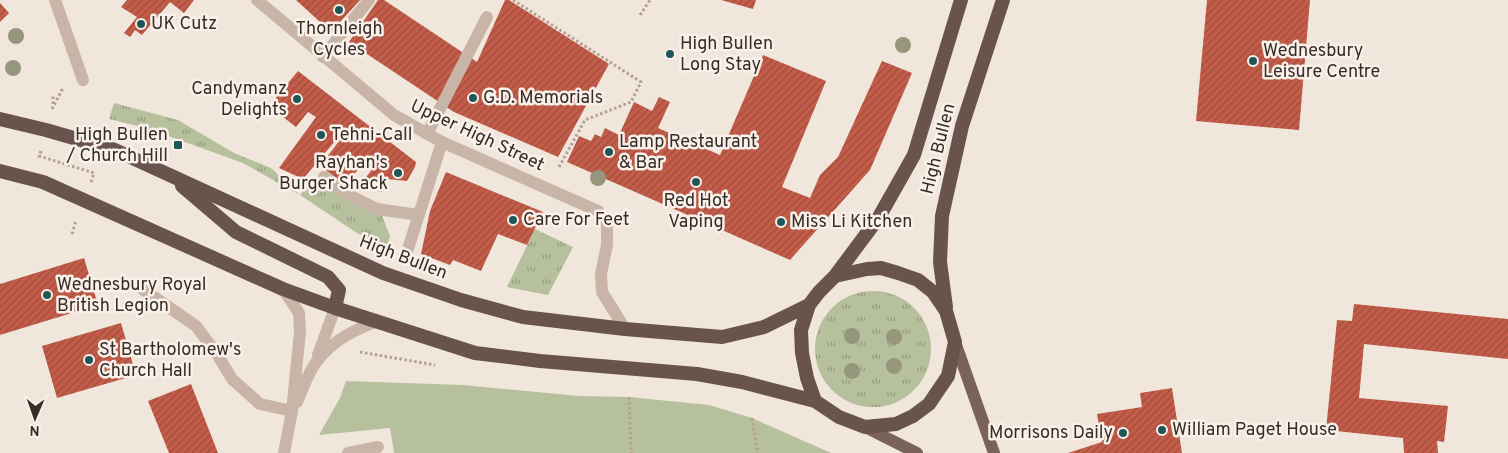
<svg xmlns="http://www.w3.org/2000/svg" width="1508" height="453" font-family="Overpass,sans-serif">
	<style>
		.grass { fill: url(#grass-tufts) }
		.park { fill: #b7c09d }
		.building { fill: url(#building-hatch) }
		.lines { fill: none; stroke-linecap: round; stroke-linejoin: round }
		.path { stroke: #b59f93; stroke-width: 3; stroke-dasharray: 2.5 2.5; stroke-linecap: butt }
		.service { stroke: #c9b5a8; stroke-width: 12 }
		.minor { stroke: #c9b5a8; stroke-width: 12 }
		.tertiary { stroke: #c9b5a8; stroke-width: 12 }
		.primary { stroke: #78625a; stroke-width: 12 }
		.trunk { stroke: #68544d; stroke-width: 14 }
		.tree { fill: #95967c }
		.poi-dot { fill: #1f5756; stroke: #f9f0e9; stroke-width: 2 }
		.labels { text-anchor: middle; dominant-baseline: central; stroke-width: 5; stroke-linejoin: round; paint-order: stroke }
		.poi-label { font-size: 18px; fill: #362c28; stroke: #f9f0e9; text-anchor: start }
		.street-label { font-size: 18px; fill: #362c28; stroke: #f9f0e9 }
	</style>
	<defs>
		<pattern id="grass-tufts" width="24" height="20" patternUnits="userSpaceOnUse" patternTransform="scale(1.25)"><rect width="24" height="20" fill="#b7c09d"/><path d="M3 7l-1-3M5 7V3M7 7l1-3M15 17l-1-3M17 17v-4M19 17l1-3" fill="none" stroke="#969c80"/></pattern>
		<pattern id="building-hatch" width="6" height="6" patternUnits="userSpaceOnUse" patternTransform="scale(1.25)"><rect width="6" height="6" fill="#c35d49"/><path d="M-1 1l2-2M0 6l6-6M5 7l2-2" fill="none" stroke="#9f4d3d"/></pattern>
	</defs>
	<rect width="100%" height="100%" fill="#f1e6dc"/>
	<path class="grass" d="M 114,103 L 178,120 L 234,153 L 271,168 L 300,195 L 313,177 L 352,202 L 381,213 L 390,236 L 387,248 L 357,233 L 300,195 L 243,163 L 146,128 L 109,119 Z
		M 535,229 L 573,247 L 548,295 L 507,287 Z
		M815 349a58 58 0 1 1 116 0a58 58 0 1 1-116 0Z"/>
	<path class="park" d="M 346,381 L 463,385 L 579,396 L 629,397 L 709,405 L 752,418 L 831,453 L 394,453 L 390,428 L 319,435 L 340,398 Z"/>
	<path class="building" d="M 127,0 L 194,0 L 184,13 L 170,2 L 142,35 L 135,30 L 130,37 L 124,33 L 137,17 L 121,7 Z
		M 296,0 L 360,0 L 331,32 Z
		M 378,0 L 384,0 L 477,62 L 505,0 L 509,0 L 609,64 L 558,157 L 454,112 L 349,42 Z
		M 721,0 L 756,0 L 753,9 Z
		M 1207,0 L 1310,0 L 1299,130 L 1196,121 Z
		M 0,3 L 9,13 L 0,22 Z
		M 763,55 L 826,81 L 782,187 L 810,198 L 820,175 L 838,157 L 882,61 L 912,73 L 870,170 L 790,260 L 567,162 L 579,136 L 591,141 L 595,134 L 601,137 L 605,128 L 619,135 L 634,102 L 652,111 L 659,97 L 670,102 L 658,128 L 720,155 Z
		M 298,71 L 416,162 L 415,167 L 407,181 L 387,179 L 382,192 L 371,189 L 362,182 L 371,171 L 362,164 L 346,185 L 320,166 L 343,136 L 341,134 L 303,179 L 279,168 L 316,117 L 308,112 L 296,127 L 269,106 Z
		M 446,172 L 543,212 L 527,245 L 498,234 L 481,271 L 453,260 L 450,265 L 421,254 L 430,211 Z
		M 84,258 L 98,305 L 0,335 L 0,284 Z
		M 1354,304 L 1508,319 L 1508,359 L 1364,344 L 1359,398 L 1448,406 L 1444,442 L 1437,441 L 1438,453 L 1404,453 L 1403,438 L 1326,430 L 1337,320 L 1352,321 Z
		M 121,323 L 136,375 L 57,398 L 42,346 Z
		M 191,384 L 218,453 L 169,453 L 148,401 Z
		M 1172,388 L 1182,453 L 1068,453 L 1102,442 L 1097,414 L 1142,407 L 1140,393 Z"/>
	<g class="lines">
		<path class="path" d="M 513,0 L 641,82 L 631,102 L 585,120 L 559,167
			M 640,15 L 650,0
			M 53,104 L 53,94
			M 52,109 L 63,88
			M 41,151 L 39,156 L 94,173 L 91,182
			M 72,234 L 76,220
			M 360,352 L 435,365
			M 629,397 L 631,453
			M 752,418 L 758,453"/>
		<path class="service" d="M 323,57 L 369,0
			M 427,134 L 487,17
			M 324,177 L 351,196 L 377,209 L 419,215
			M 408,249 L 442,142
			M 348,453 L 378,447"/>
		<path class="minor" d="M 55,0 L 83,80
			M 141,288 L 196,326 L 217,354 L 232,379 L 260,404 L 292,411
			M 283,289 L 299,313 L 300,332 L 292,411 L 284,453
			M 318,355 L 335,308
			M 297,402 C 303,389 308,372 317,361 C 333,340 354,330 378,321"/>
		<path class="tertiary" d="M 257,0 L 394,115 L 442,142 L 598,211 L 607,224 L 607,245 L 601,274 L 602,292 L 625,329"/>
		<path class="primary" d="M 955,342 L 994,453
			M 865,427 L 917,453"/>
		<path class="trunk" d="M 0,119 L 46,130 L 115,150 L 383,273 L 461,300 L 523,317 L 625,329 L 722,337 L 764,327 L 809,305
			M 0,171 L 43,182 L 283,289 L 335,308 L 475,353 L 540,361 L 697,374 L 742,382 L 815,401
			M 182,186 L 236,232 L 328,277 L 339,290 L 335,308
			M 835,276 L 867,269 L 881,268 L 898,273 L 918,280 L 933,292 L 946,311 L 955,342 L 948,376 L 929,404 L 913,416 L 896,424 L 865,427 L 839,417 L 815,401 L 807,378 L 802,353 L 801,330 L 809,305 L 819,292 L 835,276 L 879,217 L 914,155 L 961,0
			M 946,307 L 940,262 L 942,216 L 962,126 L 1003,0"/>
	</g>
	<g class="tree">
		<circle cx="16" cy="36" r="8"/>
		<circle cx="903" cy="45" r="8"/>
		<circle cx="13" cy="68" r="8"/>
		<circle cx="598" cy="178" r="8"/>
		<circle cx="852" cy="336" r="8"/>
		<circle cx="894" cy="337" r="8"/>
		<circle cx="894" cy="366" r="8"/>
		<circle cx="852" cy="371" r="8"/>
	</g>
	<g class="poi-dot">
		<circle cx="339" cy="10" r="5"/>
		<circle cx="141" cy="24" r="5"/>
		<circle cx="670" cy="54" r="5"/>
		<circle cx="1253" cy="61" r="5"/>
		<circle cx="473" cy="98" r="5"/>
		<circle cx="297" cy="99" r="5"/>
		<circle cx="321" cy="135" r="5"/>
		<rect x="173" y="140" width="10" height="10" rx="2.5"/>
		<circle cx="609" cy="152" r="5"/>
		<circle cx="398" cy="173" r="5"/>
		<circle cx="696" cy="182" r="5"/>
		<circle cx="513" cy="220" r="5"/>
		<circle cx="781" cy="222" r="5"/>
		<circle cx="47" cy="295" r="5"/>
		<circle cx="89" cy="360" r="5"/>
		<circle cx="1162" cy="430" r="5"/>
		<circle cx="1123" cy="433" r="5"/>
	</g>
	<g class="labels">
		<g class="poi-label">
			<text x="151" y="24">UK Cutz</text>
			<text x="339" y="29" text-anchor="middle">Thornleigh<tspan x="339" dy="21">Cycles</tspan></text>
			<text x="680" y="44">High Bullen<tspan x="680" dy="21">Long Stay</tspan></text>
			<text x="1263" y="51">Wednesbury<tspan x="1263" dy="21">Leisure Centre</tspan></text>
			<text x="287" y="89" text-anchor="end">Candymanz<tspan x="287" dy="21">Delights</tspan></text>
			<text x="483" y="98">G.D. Memorials</text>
			<text x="168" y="135" text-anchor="end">High Bullen<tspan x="168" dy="21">/ Church Hill</tspan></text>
			<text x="331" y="135">Tehni-Call</text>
			<text x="619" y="142">Lamp Restaurant<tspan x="619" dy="21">&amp; Bar</tspan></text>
			<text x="388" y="163" text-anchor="end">Rayhan's<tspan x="388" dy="21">Burger Shack</tspan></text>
			<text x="696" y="201" text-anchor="middle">Red Hot<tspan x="696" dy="21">Vaping</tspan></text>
			<text x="523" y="220">Care For Feet</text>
			<text x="791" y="222">Miss Li Kitchen</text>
			<text x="57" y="285">Wednesbury Royal<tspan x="57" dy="21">British Legion</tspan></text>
			<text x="99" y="350">St Bartholomew's<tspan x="99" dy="21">Church Hall</tspan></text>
			<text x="1172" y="430">William Paget House</text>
			<text x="1113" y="433" text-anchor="end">Morrisons Daily</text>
		</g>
		<g class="street-label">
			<text transform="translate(477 136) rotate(25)">Upper High Street</text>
			<text transform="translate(939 149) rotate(-76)">High Bullen</text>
			<text transform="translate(403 258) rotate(21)">High Bullen</text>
		</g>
	</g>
	<g transform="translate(35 418) rotate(182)" stroke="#f9f0e9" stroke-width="4" paint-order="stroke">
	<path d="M0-4L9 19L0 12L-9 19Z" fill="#362c28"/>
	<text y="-8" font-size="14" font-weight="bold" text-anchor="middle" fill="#362c28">N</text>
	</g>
</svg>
